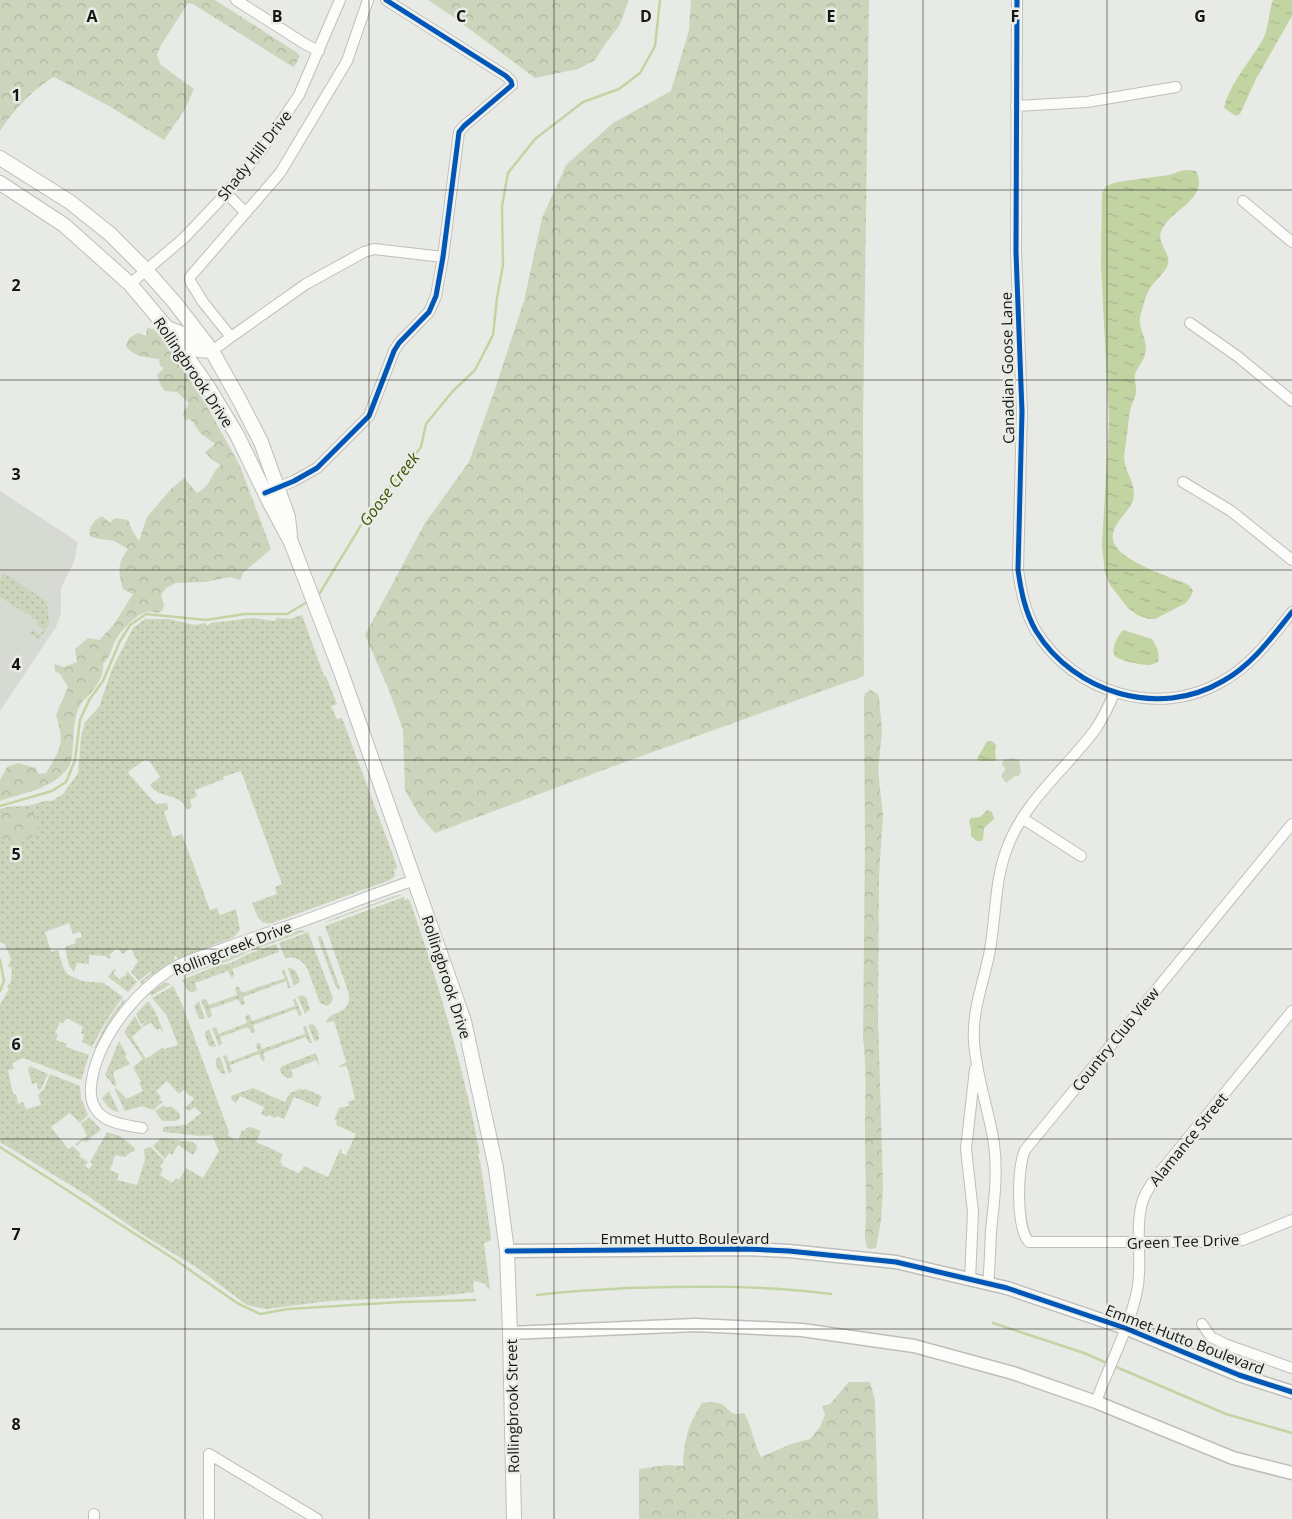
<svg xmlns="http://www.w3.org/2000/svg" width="1292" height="1519" font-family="'Open Sans',sans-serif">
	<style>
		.built { fill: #d7dad2 }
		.grass { fill: url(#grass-dots) }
		.forest { fill: url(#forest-crowns) }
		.park { fill: #ccd5bb }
		.water { fill: url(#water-ripples) }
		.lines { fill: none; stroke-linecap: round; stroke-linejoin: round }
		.stream { stroke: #c3d4a3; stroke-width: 2.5 }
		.minor-casing { stroke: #bebfbc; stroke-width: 12 }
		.tertiary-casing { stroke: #bebfbc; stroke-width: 15 }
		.secondary-casing { stroke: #bebfbc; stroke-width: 16 }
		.minor { stroke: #fcfcfb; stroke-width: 10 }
		.tertiary { stroke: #fcfcfb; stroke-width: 12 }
		.secondary { stroke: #fcfcfb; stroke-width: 14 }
		.cycleway-casing { stroke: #e9ebe5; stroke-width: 8 }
		.cycleway { stroke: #0057b8; stroke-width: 5 }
		.grid { fill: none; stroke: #151614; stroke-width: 1; stroke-opacity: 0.55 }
		.labels { text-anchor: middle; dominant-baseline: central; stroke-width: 5; stroke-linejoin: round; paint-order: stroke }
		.street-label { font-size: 15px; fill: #151614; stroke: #e9ebe5 }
		.water-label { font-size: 16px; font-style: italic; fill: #3d5000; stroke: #e9ebe5 }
		.grid-label { font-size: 16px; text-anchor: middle; font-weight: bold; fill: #151614; stroke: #e9ebe5; stroke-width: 5; stroke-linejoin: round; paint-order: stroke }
	</style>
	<defs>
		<pattern id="grass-dots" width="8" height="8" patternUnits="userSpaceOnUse" patternTransform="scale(1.25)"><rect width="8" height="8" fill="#ccd5bb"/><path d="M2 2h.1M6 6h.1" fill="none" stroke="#aeb6a0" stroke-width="1.8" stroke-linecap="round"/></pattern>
		<pattern id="forest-crowns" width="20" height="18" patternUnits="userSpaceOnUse" patternTransform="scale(1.25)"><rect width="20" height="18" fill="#ccd5bb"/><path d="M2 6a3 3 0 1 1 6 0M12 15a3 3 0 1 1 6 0" fill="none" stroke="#aeb6a0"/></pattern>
		<pattern id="water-ripples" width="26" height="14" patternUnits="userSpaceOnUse" patternTransform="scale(1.25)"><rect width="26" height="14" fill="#c3d4a3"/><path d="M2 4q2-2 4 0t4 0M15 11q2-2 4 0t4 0" fill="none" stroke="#a7b58b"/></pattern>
	</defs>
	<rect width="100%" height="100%" fill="#e8eae6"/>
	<path class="built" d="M 0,491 L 78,542 L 74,562 L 61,588 L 61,613 L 56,627 L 0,711 Z"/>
	<path class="grass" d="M 4,573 L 47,602 L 49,624 L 39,639 L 30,634 L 32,630 L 40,635 L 43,630 L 36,625 L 38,621 L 0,597 L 0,579 Z
		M 302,615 L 324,676 L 326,676 L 337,704 L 331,706 L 337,719 L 342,718 L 397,866 L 397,871 L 396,868 L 394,869 L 395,876 L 390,880 L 272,923 C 259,926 256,913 252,903 L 277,894 L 275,887 L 282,884 L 241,771 L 223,777 L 224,779 L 195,790 L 197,796 L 190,800 L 192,807 L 187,810 C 181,792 159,800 150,785 L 160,777 L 150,762 L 145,760 L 129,771 L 128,773 L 154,802 L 157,804 L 167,803 L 168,809 L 164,812 L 173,837 L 182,834 L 210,910 L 217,908 L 220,915 L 236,909 L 240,930 L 234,937 L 178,959 L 176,956 L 174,957 L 175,960 L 146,979 L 142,984 L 140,982 L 152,972 L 151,971 L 139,981 L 131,972 L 138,961 L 133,954 L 134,953 L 130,948 L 123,954 L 117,948 L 109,955 L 111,957 L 109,959 L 106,956 L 89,955 L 89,964 L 77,963 L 74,972 L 69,966 L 65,947 L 76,943 L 75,939 L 82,937 L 80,932 L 73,934 L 69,923 L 45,932 L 51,952 L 58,950 L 63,967 L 67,974 L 82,981 L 104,983 L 123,997 L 106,1021 L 92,1047 L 82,1042 L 84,1035 L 81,1033 L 83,1027 L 67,1018 L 63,1023 L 60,1022 L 55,1033 L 58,1034 L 56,1040 L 67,1044 L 66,1047 L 89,1055 L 81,1080 L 23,1058 L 12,1063 L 14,1069 L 8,1070 L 13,1094 L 16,1094 L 18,1104 L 23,1102 L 26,1109 L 41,1105 L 38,1095 L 44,1089 L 50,1074 L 80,1086 L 81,1099 L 88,1115 L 80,1123 L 70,1113 L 51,1127 L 68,1149 L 73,1146 L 81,1154 L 79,1156 L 88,1162 L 85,1166 L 89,1169 L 93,1164 L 90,1162 L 107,1132 L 120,1136 L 135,1148 L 135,1151 L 131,1152 L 125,1157 L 115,1155 L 110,1170 L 119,1174 L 117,1180 L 137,1185 L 145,1160 L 144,1149 L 151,1147 L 164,1160 L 160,1167 L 163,1169 L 160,1175 L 172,1183 L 176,1178 L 179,1180 L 186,1168 L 203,1178 L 219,1151 L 212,1135 L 201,1136 L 163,1132 L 163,1127 L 186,1125 L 201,1113 L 195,1107 L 189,1111 L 185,1108 L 194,1099 L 192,1096 L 190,1096 L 184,1090 L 179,1094 L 167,1081 L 156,1091 L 161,1097 L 159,1099 L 163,1102 L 153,1110 L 142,1106 L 125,1111 L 115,1090 L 116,1088 L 127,1099 L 143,1091 L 139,1083 L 141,1082 L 133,1067 L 143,1059 L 124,1032 L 135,1016 L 142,1028 L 132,1037 L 146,1059 L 163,1047 L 164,1049 L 178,1045 L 167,1016 L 152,998 L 173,986 L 182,1004 L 229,1132 L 228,1136 L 238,1140 L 242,1130 L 243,1131 L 247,1128 L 251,1127 L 261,1131 L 256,1142 L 283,1154 L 280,1162 L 282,1163 L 281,1165 L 298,1173 L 300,1171 L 301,1171 L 304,1166 L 328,1177 L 340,1149 L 342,1150 L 341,1153 L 346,1155 L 356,1134 L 336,1125 L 337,1121 L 334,1120 L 339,1108 L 349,1106 L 348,1102 L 355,1099 L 347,1066 L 340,1067 L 339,1066 L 346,1062 L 335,1024 L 333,1021 L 327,1023 L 326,1022 C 330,1009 356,1016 347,988 L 325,926 L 398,899 L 404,897 L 405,900 L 407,900 L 407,898 L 410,901 C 439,985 463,1066 480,1154 L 478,1154 L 479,1159 L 480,1159 L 490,1230 L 491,1240 L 484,1243 L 490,1290 L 484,1283 L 473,1281 L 474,1292 L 440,1296 L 329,1301 L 266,1309 L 247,1305 L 196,1267 L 143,1235 L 85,1194 L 0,1142 L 0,1005 L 9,989 L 7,986 L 11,982 L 12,974 L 11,967 L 8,967 L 11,959 L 5,944 L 0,942 L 0,809 C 11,805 21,807 32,805 C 40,803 44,800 52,801 L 63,794 L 78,773 L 81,738 L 85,722 L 99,707 L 112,669 L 133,628 L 145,619 L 169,619 L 194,625 L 206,623 L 207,626 L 211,623 L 253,618 L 274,621 L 278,618 L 290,619 Z
		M 397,895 L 402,895 L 325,923 L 330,920 Z
		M 300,930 L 306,931 L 248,952 L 229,961 L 216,964 L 182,977 C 191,966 280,938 300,930 Z
		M 308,932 L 333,998 L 331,1003 L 327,1006 L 320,1003 L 307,968 C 301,959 295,956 285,958 L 279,943 Z
		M 319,936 L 321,936 L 340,988 L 339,990 L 335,985 L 318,939 Z
		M 276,944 L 279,952 L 232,969 L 234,975 L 233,977 L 231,977 L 228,971 L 195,983 L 197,990 L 192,992 L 188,991 L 182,980 L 216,966 L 231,963 L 248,954 Z
		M 288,968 C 297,968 297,975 300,982 L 294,986 Z
		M 114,969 L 116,970 L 113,973 L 119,979 L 126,975 L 127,971 L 137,982 L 128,992 L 108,977 Z
		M 284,969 L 291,988 L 288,988 L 286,981 L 243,997 L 245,1004 L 243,1005 L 241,1005 L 238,999 L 210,1009 L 212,1016 L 208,1018 L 201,1000 L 206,999 L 209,1005 L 237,995 L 235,989 L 236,987 L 239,987 L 242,993 L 285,978 L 282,972 Z
		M 165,982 L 171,984 L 151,996 L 150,993 Z
		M 302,995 L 306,997 L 310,1009 L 305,1014 L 298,997 Z
		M 295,998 L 302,1015 L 299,1016 L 296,1009 L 253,1025 L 255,1032 L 252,1033 L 248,1027 L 220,1037 L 222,1043 L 219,1046 L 212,1028 L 216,1027 L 219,1034 L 247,1023 L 245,1017 L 247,1015 L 250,1015 L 252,1021 L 295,1006 L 293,1000 Z
		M 124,999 L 125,1001 L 108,1025 L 97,1048 L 94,1048 L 107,1022 Z
		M 148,1001 L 157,1014 L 141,1024 L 136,1014 Z
		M 199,1001 L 205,1019 L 199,1019 L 194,1006 Z
		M 157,1015 L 164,1034 L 160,1028 L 157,1030 L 151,1023 L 143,1027 L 142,1025 L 148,1019 Z
		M 312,1024 C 317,1026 319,1034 319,1039 L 315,1042 L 308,1025 Z
		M 303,1026 L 306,1026 L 312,1043 L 309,1043 L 306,1037 L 263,1053 L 265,1059 L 264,1061 L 262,1061 L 259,1054 L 230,1065 L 232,1071 L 229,1074 L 223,1056 L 226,1055 L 229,1062 L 258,1051 L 256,1044 L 260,1043 L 262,1049 L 305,1034 Z
		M 209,1029 L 216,1047 L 215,1047 L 209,1046 L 205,1035 L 205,1032 Z
		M 119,1041 L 127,1055 L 125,1056 L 130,1064 L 113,1072 L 116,1084 L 115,1087 L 105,1075 Z
		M 316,1053 L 320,1067 L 316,1060 L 291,1070 L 293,1076 L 291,1078 C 285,1078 281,1075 280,1069 L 282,1066 Z
		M 220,1057 L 226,1074 L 221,1073 L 216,1066 L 216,1059 Z
		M 30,1066 L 48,1074 L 41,1089 L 38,1090 L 37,1083 L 32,1084 L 28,1069 Z
		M 253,1088 L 285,1102 L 290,1093 L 300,1089 L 304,1090 L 305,1089 L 322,1096 L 318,1107 L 294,1097 L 284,1119 L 277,1116 L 275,1118 L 269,1115 L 267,1117 L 261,1114 L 264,1107 L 240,1096 L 236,1103 L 232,1100 L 231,1096 Z
		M 109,1091 L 119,1112 C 110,1111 106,1105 102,1098 Z
		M 164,1105 L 166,1108 L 171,1106 L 180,1114 L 180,1119 L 175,1121 L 162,1121 L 155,1111 Z
		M 89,1117 L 101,1129 C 98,1134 91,1135 87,1142 L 82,1141 L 77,1146 L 75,1144 L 87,1136 L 81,1124 Z
		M 161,1138 L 192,1142 L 196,1144 L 197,1149 L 193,1155 L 178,1145 L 172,1155 L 169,1153 L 165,1159 L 153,1146 Z"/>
	<path class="forest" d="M 0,0 L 215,0 L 296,52 L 300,56 L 294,67 L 288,64 L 193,4 L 188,3 L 161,45 L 157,55 L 161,65 L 194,89 L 185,109 L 164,140 L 109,106 L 54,77 C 33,89 13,111 0,131 Z
		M 428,0 L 629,0 L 619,26 L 606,43 L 595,60 L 578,69 L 535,78 L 452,16 Z
		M 691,0 L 869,0 L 863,424 L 864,676 L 603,770 L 435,833 L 419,815 L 405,790 L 403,730 L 390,693 L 365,635 L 425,523 L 469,462 L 494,392 L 524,301 L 542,218 L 566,165 L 613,123 L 671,91 L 689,30 Z
		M 147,328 L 153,329 L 164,340 L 203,399 L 240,466 L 271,549 L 243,573 L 240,580 L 230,577 L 205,582 L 176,583 L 166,588 L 161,595 L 164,605 L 162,611 L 158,613 C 147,610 143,612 134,619 C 126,626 118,634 114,643 C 110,653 111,655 103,664 C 104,676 98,684 90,694 C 88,697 84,699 82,702 C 74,714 74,728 73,742 C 73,750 72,762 68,768 C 53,789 22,793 0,801 L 0,780 L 7,767 L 18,763 L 36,768 L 38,774 L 46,773 C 61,748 65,744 56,715 L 68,687 L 60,674 L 55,671 L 54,664 L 64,667 L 77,662 L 75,649 L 88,638 L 100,640 L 114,624 L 133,594 L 123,589 C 118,571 117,564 128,549 C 121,545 115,540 107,540 C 100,539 97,539 90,536 C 88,527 94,520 102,516 L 110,523 L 115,518 L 128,520 L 132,530 L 139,541 L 147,517 L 172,488 L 184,478 L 197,493 C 214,484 209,474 221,465 L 212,460 L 205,452 L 215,444 L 200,433 L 193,422 L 189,419 L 185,420 L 183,413 L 188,405 L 188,402 L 177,392 L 165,391 L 161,386 L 157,375 L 164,368 L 160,366 L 159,359 C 147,357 133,357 126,346 L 129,338 L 138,333 L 146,336 Z
		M 870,690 L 877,693 L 879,697 L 882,730 L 878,771 L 883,815 L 879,876 L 878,1017 L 883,1187 L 881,1220 L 876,1248 L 869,1249 L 867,1247 L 865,1239 C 867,1202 865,1164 865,1127 C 865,1098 867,1068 863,1038 L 865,843 L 864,699 L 865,694 Z
		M 10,808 L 30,810 L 41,823 L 31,838 L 17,845 L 0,837 L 0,814 Z
		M 849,1382 L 870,1382 L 875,1401 L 878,1519 L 639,1519 L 639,1469 L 667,1465 L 683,1466 C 684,1440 688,1425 702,1403 C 709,1402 716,1401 723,1405 C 733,1412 729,1416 744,1413 C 752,1426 753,1442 761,1457 L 791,1444 L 810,1439 L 820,1427 L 825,1415 L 822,1406 L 830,1404 Z"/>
	<path class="park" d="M 1013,758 L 1019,760 L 1021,772 L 1018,777 L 1016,775 L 1006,783 L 1001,776 L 1003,772 L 1005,771 L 1005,767 L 1003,767 L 1002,763 L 1004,760 Z"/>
	<path class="water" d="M 1273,0 L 1292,0 L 1292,16 L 1256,79 L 1240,114 L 1236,116 L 1224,108 C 1230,83 1249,63 1262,41 C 1269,29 1268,13 1273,0 Z
		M 1184,170 L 1196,171 C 1211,199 1167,211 1161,232 C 1157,244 1171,253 1168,264 C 1167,271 1154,282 1150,288 C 1146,294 1142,310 1140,317 C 1138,329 1149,341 1145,354 C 1144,361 1137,367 1135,375 C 1134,381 1137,387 1136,393 C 1135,399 1131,405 1130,411 C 1128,421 1128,431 1126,441 C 1126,446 1124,451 1124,456 C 1124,471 1135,481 1134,496 C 1132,512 1110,523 1113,540 C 1116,557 1156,572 1171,578 C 1180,582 1189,582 1193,591 L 1191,596 L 1186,603 L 1155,619 L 1149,619 L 1137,615 L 1128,608 L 1110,585 L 1105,573 L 1102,546 L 1109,421 L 1101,265 L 1102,193 L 1106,186 L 1117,182 L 1169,175 Z
		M 1123,630 L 1152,639 C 1157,646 1160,654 1158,662 C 1155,663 1153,664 1150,665 C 1145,666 1117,660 1115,656 C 1110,650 1118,635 1123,630 Z
		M 987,741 L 992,741 L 996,745 L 995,750 L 996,759 L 994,761 L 980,761 L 977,759 Z
		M 987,810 L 992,812 L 994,819 L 984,828 L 983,839 L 982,841 L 977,841 L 971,836 L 971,829 L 969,822 L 971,818 L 980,817 Z"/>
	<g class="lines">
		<path class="stream" d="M 318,596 L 363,522 L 421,447 L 426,424 L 452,392 L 475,370 L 493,335 L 497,298 L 503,265 L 502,206 L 508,173 L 535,139 L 583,102 L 619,89 L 640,73 L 655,46 L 660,0
			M 0,806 L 52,791 L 66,782 L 75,760 L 80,720 L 89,700 L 103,681 L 120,641 L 130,625 L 146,614 L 206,620 L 245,614 L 287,614 L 309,601
			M 0,960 L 4,981 L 0,991
			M 0,1147 L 174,1259 L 237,1303 L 260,1314 L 288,1309 L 401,1302 L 475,1300
			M 537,1295 C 568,1291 597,1290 628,1288 C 696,1286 763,1285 831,1294
			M 993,1323 L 1084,1353 L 1109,1364
			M 1114,1366 L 1226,1414 L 1292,1433"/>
		<g class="minor-casing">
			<path id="minor" d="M 236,0 L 305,44 L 319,51
				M 1017,0 L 1016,252 L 1022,412 L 1018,570 C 1021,591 1025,612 1036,631 C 1074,693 1159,719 1223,681 C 1252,665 1272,637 1292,612
				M 1016,106 L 1087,102 L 1176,87
				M 226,193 L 246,213
				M 1243,201 L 1292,242
				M 130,284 L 184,238 L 222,198 L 263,148 L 299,95 L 340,0
				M 1190,323 L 1237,356 L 1292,401
				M 231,337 L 306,284 L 364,252 L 374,249 L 443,257
				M 212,351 L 231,337 L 203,302 L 190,281 L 190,277 L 280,173 L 347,61 L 368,0
				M 1183,482 L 1231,511 L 1292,560
				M 271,490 L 294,481 L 317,468 L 369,416 L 394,351 L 399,343 L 429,312 L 436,296 L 443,257 L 459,132 L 464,126 L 512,85 L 511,81 L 506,76 L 386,0
				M 1022,818 L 1081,856
				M 1292,824 L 1025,1150 C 1017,1168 1016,1228 1029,1242 L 1223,1242 L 1243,1240 L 1292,1220
				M 142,1128 C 116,1124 88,1120 91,1086 C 96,1041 133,994 170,970 C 185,960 205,955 222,949 C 247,940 272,931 297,923 C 337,909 375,893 415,880
				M 970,1280 L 973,1212 L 966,1149 L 975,1069
				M 988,1284 C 990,1266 990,1249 991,1231 C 994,1202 998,1174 994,1144 C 989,1110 976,1076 974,1041 C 972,1011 983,984 989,955 C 996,921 994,884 1006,851 C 1023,802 1065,770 1095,730 C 1103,718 1109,706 1114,693
				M 1202,1324 L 1211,1337 L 1227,1345 L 1292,1368
				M 1096,1402 C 1109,1365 1129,1329 1137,1291 C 1143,1263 1135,1235 1141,1207 C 1143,1196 1150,1186 1156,1177 L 1292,1011
				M 209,1454 L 317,1519
				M 94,1514 L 94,1519
				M 209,1519 L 209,1454"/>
		</g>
		<g class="tertiary-casing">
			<path id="tertiary" d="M 507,1251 L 746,1249 L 789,1251 L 896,1262 L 1007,1288 L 1125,1328 L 1239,1375 L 1292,1392
				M 510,1333 L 695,1325 L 802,1330 L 914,1346 L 1013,1373 L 1096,1402 L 1233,1458 L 1292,1473"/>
		</g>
		<g class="secondary-casing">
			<path id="secondary" d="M 0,158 L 70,202 L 110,234 L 146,270 L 175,303 L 212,351 L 240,401 L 261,442 L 288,517 L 290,536
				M 0,183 L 64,225 L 130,284 L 167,328 L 208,387 L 237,435 L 271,505 L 291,542 L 341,672 L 464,1021 L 496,1168 L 507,1251 L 510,1333 L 514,1519
				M 167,328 L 183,334 L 198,350 L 212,351"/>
		</g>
		<use href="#minor" class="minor"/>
		<use href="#tertiary" class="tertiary"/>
		<use href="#secondary" class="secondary"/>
		<g class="cycleway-casing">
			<path id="cycleway" d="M 1017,0 L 1016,252 L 1022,412 L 1018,570 C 1021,591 1025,612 1036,631 C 1074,693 1159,719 1223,681 C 1252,665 1272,637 1292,612
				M 265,493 L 294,481 L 317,468 L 369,416 L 394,351 L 399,343 L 429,312 L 436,296 L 443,257 L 459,132 L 464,126 L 512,85 L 511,81 L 506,76 L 386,0
				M 507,1251 L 746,1249 L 789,1251 L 896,1262 L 1007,1288 L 1125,1328 L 1239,1375 L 1292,1392"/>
		</g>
		<use href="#cycleway" class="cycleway"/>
	</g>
	<path class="grid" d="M 185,0 L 185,1519M 369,0 L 369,1519M 554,0 L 554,1519M 738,0 L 738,1519M 923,0 L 923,1519M 1107,0 L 1107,1519M 0,190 L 1292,190M 0,380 L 1292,380M 0,570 L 1292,570M 0,760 L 1292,760M 0,949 L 1292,949M 0,1139 L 1292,1139M 0,1329 L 1292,1329"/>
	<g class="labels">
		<g class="street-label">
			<text transform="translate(254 155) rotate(-52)">Shady Hill Drive</text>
			<text transform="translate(1007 368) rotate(-91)">Canadian Goose Lane</text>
			<text transform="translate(194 372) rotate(56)">Rollingbrook Drive</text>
			<text transform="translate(232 948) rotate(-21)">Rollingcreek Drive</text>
			<text transform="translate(447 977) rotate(72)">Rollingbrook Drive</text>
			<text transform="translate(1115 1039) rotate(-51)">Country Club View</text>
			<text transform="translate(1188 1139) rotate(-51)">Alamance Street</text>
			<text x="685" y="1238">Emmet Hutto Boulevard</text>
			<text transform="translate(1183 1241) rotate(-2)">Green Tee Drive</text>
			<text transform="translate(1185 1339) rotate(21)">Emmet Hutto Boulevard</text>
			<text transform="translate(512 1406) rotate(-91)">Rollingbrook Street</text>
		</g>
		<g class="water-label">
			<text transform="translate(389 489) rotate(-53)">Goose Creek</text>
		</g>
	</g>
	<g class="grid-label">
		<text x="92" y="22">A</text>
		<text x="277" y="22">B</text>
		<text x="461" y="22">C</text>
		<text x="646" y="22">D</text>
		<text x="831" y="22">E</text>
		<text x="1015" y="22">F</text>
		<text x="1200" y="22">G</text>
		<text x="16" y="101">1</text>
		<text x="16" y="291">2</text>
		<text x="16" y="480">3</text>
		<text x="16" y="670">4</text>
		<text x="16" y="860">5</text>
		<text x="16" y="1050">6</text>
		<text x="16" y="1240">7</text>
		<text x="16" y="1430">8</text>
	</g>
</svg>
